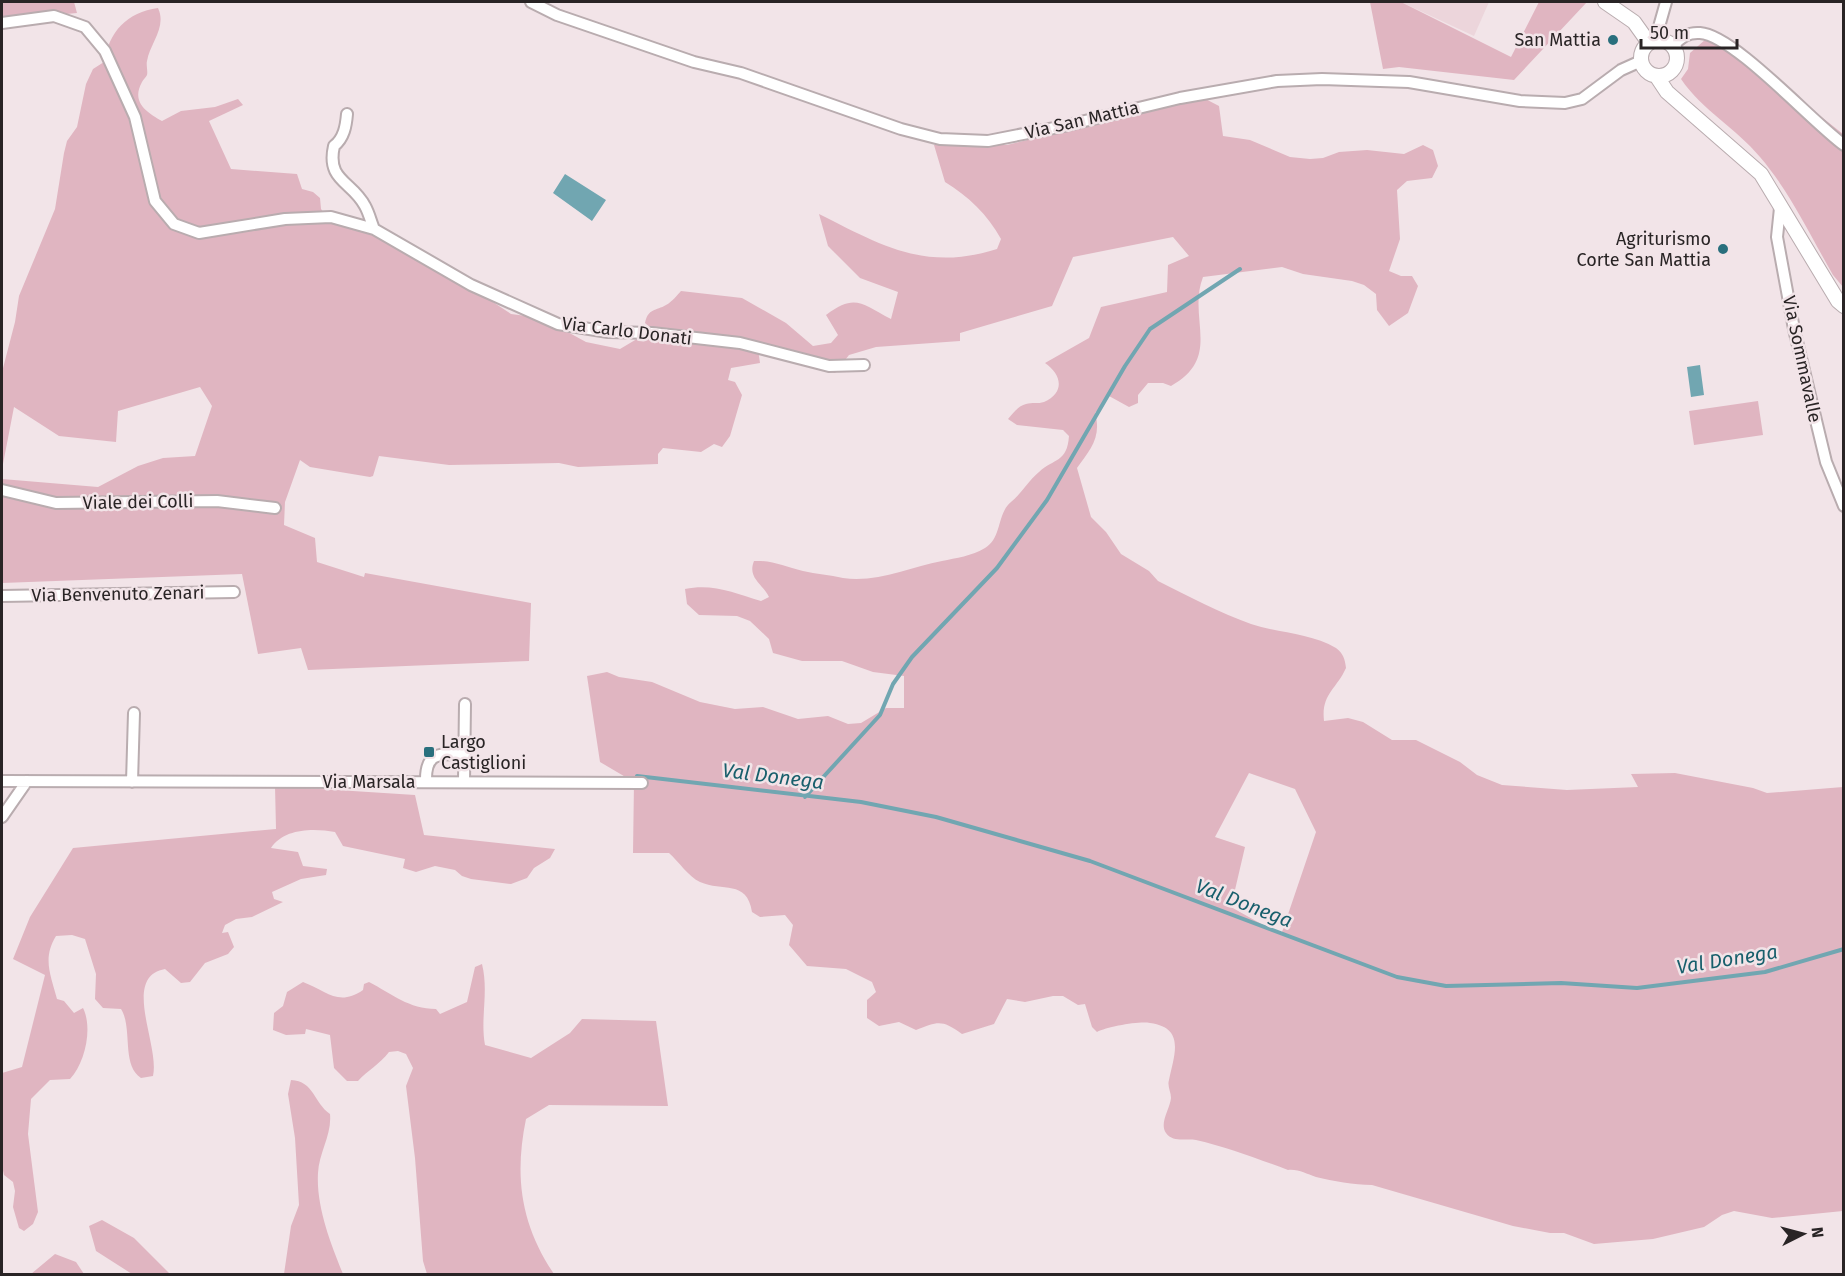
<svg xmlns="http://www.w3.org/2000/svg" width="1845" height="1276" font-family="'Fira Sans',sans-serif">
	<style>
		.built { fill: #ecd5db }
		.green { fill: #e0b5c1; fill-rule: evenodd }
		.water { fill: #71a6b1 }
		.lines { fill: none; stroke-linecap: round; stroke-linejoin: round }
		.stream { stroke: #71a6b1; stroke-width: 4 }
		.minor-casing { stroke: #b9acaf; stroke-width: 14 }
		.tertiary-casing { stroke: #b9acaf; stroke-width: 16 }
		.minor { stroke: #fff; stroke-width: 10 }
		.tertiary { stroke: #fff; stroke-width: 14 }
		.poi-dot { fill: #296f7d; stroke: #f2e4e8; stroke-width: 2 }
		.labels { text-anchor: middle; dominant-baseline: central; stroke-width: 5; stroke-linejoin: round; paint-order: stroke }
		.poi-label { font-size: 18px; fill: #292425; stroke: #f2e4e8; text-anchor: end }
		.street-label { font-size: 18px; fill: #292425; stroke: #f2e4e8 }
		.water-label { font-size: 20px; font-style: italic; fill: #185f6c; stroke: #f2e4e8 }
	</style>
	<rect width="100%" height="100%" fill="#f2e4e8"/>
	<path class="built" d="M 1401,2 L 1489,2 L 1474,36 Z"/>
	<path class="green" d="M 2,2 L 74,2 L 77,13 L 2,20 Z
		M 1370,2 L 1401,2 L 1511,57 L 1539,2 L 1587,2 L 1514,80 L 1399,67 L 1383,69 Z
		M 158,8 C 167,27 150,43 147,61 C 146,65 148,71 147,75 C 146,77 143,80 142,82 C 131,102 146,112 162,121 L 181,111 L 215,107 L 238,99 L 243,105 L 209,121 L 231,169 L 297,174 L 302,189 L 313,192 L 320,198 L 321,209 L 328,218 L 371,225 L 404,252 L 453,281 L 467,285 L 511,314 L 542,318 L 586,342 L 620,349 L 652,330 L 645,323 C 648,308 656,311 666,305 C 672,302 677,295 681,291 L 742,298 L 786,323 L 813,346 L 831,343 L 838,335 L 826,315 C 856,293 861,304 891,319 L 898,292 L 860,278 L 828,246 L 819,214 C 881,245 925,272 997,249 L 1001,239 C 988,215 968,196 945,182 L 934,145 L 1007,145 L 1064,131 L 1069,118 L 1192,92 L 1219,106 L 1223,136 L 1250,140 L 1290,157 L 1310,159 L 1323,158 L 1339,152 L 1367,150 L 1404,154 L 1423,145 L 1433,150 L 1438,166 L 1432,178 L 1407,181 L 1397,190 L 1400,239 L 1389,271 L 1401,276 L 1412,276 L 1418,286 L 1408,313 L 1389,326 L 1377,310 L 1376,294 L 1364,285 L 1352,281 L 1303,274 L 1282,267 L 1203,277 C 1187,318 1223,357 1171,386 L 1163,383 L 1148,383 L 1138,395 L 1138,403 L 1129,407 L 1109,396 L 1095,413 C 1102,437 1090,450 1077,468 L 1091,517 L 1106,532 L 1121,554 L 1149,571 L 1158,581 C 1188,596 1220,613 1251,624 C 1278,633 1311,633 1336,648 C 1343,653 1345,659 1346,668 C 1336,690 1321,694 1324,721 L 1348,718 L 1363,722 L 1392,740 L 1416,740 L 1460,762 L 1477,775 L 1502,785 L 1567,790 L 1638,787 L 1631,774 L 1675,773 L 1753,788 L 1767,793 L 1843,787 L 1843,1211 L 1772,1218 L 1734,1211 L 1722,1215 L 1704,1227 L 1653,1239 L 1594,1244 L 1564,1233 L 1550,1233 L 1513,1226 L 1372,1185 C 1354,1185 1333,1181 1316,1177 C 1306,1174 1299,1169 1288,1170 C 1258,1159 1227,1147 1196,1140 C 1186,1138 1173,1143 1166,1133 C 1159,1123 1170,1109 1171,1098 C 1171,1092 1167,1086 1169,1080 C 1174,1055 1186,1028 1150,1023 C 1138,1021 1107,1027 1097,1032 L 1092,1027 L 1085,1004 L 1078,1005 L 1063,996 L 1053,996 L 1025,1002 L 1007,999 L 994,1024 L 962,1034 C 941,1019 938,1022 916,1030 L 899,1022 L 879,1026 L 867,1018 L 867,1000 L 876,992 L 872,982 L 846,969 L 807,966 L 789,945 L 793,925 L 785,915 L 760,917 L 752,912 C 747,879 722,892 700,882 C 689,877 678,861 669,853 L 633,853 L 634,782 L 600,762 L 587,676 L 607,672 L 619,677 L 652,682 L 700,702 L 735,709 L 763,707 L 798,719 L 828,716 L 848,724 L 861,723 L 886,708 L 904,708 L 904,676 L 873,672 L 842,661 L 802,661 L 773,653 L 769,639 L 750,621 L 737,616 L 699,615 L 687,604 L 685,589 C 712,583 735,593 761,601 L 769,597 C 763,584 747,578 754,561 C 773,560 785,567 803,571 C 816,574 830,575 843,578 C 877,583 910,567 942,561 C 956,558 972,556 985,548 C 1002,538 997,513 1011,502 C 1022,493 1028,481 1039,472 C 1054,458 1067,463 1069,436 L 1063,430 L 1017,425 L 1008,419 C 1013,413 1018,406 1026,404 C 1032,402 1038,404 1044,402 C 1066,392 1061,374 1045,363 L 1089,338 L 1101,307 L 1167,292 L 1168,265 L 1189,256 L 1173,237 L 1073,257 L 1052,306 L 960,333 L 960,341 L 876,347 L 849,355 L 835,373 L 758,349 L 760,363 L 731,368 L 728,380 L 735,382 L 742,395 L 730,436 L 722,447 L 714,444 L 701,452 L 663,448 L 658,454 L 658,464 L 578,467 L 559,463 L 449,465 L 379,456 L 373,476 L 370,477 L 310,467 L 300,460 L 285,502 L 284,525 L 315,538 L 317,562 L 364,577 L 365,573 L 531,603 L 529,661 L 308,670 L 301,648 L 258,654 L 242,574 L 2,583 L 2,479 L 98,487 L 138,466 L 163,458 L 195,456 L 212,406 L 200,387 L 118,411 L 116,442 L 59,436 L 14,407 L 3,464 L 2,462 L 2,372 L 15,322 L 19,296 L 55,209 L 64,153 L 67,141 L 77,127 L 86,84 L 93,69 L 104,62 C 109,32 127,12 158,8 ZM 1249,773 L 1295,789 L 1316,832 L 1281,935 L 1231,907 L 1245,847 L 1215,837 Z
		M 1714,32 L 1843,134 L 1843,287 L 1833,275 C 1810,235 1790,192 1760,157 C 1736,128 1702,110 1681,79 L 1688,69 L 1690,53 Z
		M 1758,401 L 1763,435 L 1694,445 L 1689,411 Z
		M 275,786 L 415,795 L 424,835 L 555,849 L 550,858 L 534,868 L 527,878 L 511,884 L 471,879 L 462,876 L 455,870 L 435,866 L 416,872 L 403,868 L 405,859 L 343,846 L 335,832 C 314,828 284,828 271,848 L 298,852 L 303,866 L 327,869 L 326,875 L 301,879 L 272,892 L 274,899 L 283,902 L 252,917 L 236,919 L 225,925 L 222,933 L 228,932 L 234,947 L 228,954 L 205,963 L 190,982 L 181,983 L 165,969 C 121,977 160,1045 153,1076 L 141,1078 C 121,1065 133,1028 121,1009 L 103,1008 L 95,999 L 96,974 L 85,939 L 72,935 L 56,936 C 42,959 51,975 57,999 L 64,1001 L 74,1013 L 83,1008 C 93,1028 85,1063 70,1079 L 50,1080 L 31,1099 L 28,1134 L 38,1212 L 33,1224 L 24,1231 L 19,1228 L 13,1207 L 15,1191 L 13,1182 L 4,1175 L 2,1166 L 2,1073 L 22,1067 L 45,975 L 13,959 L 30,917 L 73,848 L 276,829 Z
		M 482,964 C 489,992 480,1018 485,1045 L 531,1058 L 570,1033 L 582,1019 L 656,1021 L 668,1106 L 549,1105 L 526,1119 C 514,1177 521,1225 554,1274 L 427,1274 L 423,1261 L 415,1158 L 406,1086 L 413,1068 L 406,1054 L 398,1051 L 389,1052 C 380,1064 368,1070 358,1081 L 347,1081 L 334,1068 L 330,1035 L 306,1029 L 305,1034 L 286,1035 L 273,1030 L 274,1013 L 283,1006 L 287,992 L 303,982 C 327,991 338,1007 363,990 L 364,984 L 369,982 C 392,994 409,1009 436,1009 L 440,1014 L 467,1002 L 475,967 Z
		M 291,1080 C 314,1081 314,1103 330,1114 C 332,1135 319,1152 318,1173 C 316,1207 331,1244 343,1274 L 284,1274 L 291,1226 L 299,1205 L 295,1138 L 288,1094 Z
		M 102,1220 L 134,1238 L 170,1274 L 132,1274 L 96,1251 L 89,1226 Z
		M 55,1254 L 76,1262 L 84,1274 L 31,1274 Z"/>
	<path class="water" d="M 565,174 L 606,200 L 592,221 L 553,193 Z
		M 1700,365 L 1704,395 L 1691,397 L 1687,367 Z"/>
	<g class="lines">
		<path class="stream" d="M 637,776 L 861,802 L 936,817 L 1090,861 L 1397,977 L 1446,986 L 1561,983 L 1637,988 L 1765,972 L 1844,949
			M 805,797 L 880,715 L 893,684 L 912,657 L 997,568 L 1047,500 L 1125,366 L 1150,329 L 1240,269"/>
		<g class="minor-casing">
			<path id="minor" d="M 531,2 L 557,15 L 694,62 L 741,73 L 901,129 L 940,139 L 988,141 L 1064,126 L 1180,98 L 1277,81 L 1322,79 L 1409,82 L 1520,101 L 1565,103 L 1582,99 L 1621,70 L 1641,61
				M 2,23 L 54,16 L 85,27 L 105,51 L 135,117 L 155,201 L 174,224 L 199,233 L 285,219 L 331,217 L 374,229 L 471,285 L 558,324 L 608,332 L 652,333 L 740,343 L 829,366 L 864,365
				M 1655,41 L 1666,2
				M 1672,46 C 1681,38 1687,32 1700,33 C 1734,35 1812,122 1844,145
				M 347,114 C 346,126 344,138 334,146 C 326,181 352,181 365,206 C 369,213 371,222 374,229
				M 1780,208 L 1777,237 L 1794,329 L 1826,462 L 1844,506
				M 2,490 L 56,503 L 217,501 L 275,508
				M 2,596 L 234,592
				M 2,781 L 642,783
				M 132,782 L 134,713
				M 426,782 C 425,751 440,754 465,754
				M 464,782 L 465,704
				M 2,817 L 27,781"/>
		</g>
		<g class="tertiary-casing">
			<path id="tertiary" d="M 1605,2 L 1634,22 L 1649,43
				M1641 58a18 18 0 1 1 36 0a18 18 0 1 1-36 0Z
				M 1657,77 L 1667,92 L 1761,174 L 1838,301 L 1844,306"/>
		</g>
		<use href="#minor" class="minor"/>
		<use href="#tertiary" class="tertiary"/>
	</g>
	<g class="poi-dot">
		<circle cx="1613" cy="40" r="6"/>
		<circle cx="1723" cy="249" r="6"/>
		<rect x="423" y="746" width="12" height="12" rx="3"/>
	</g>
	<g class="labels">
		<g class="poi-label">
			<text x="1601" y="40">San Mattia</text>
			<text x="1711" y="239">Agriturismo<tspan x="1711" dy="21">Corte San Mattia</tspan></text>
			<text x="441" y="742" text-anchor="start">Largo<tspan x="441" dy="21">Castiglioni</tspan></text>
		</g>
		<g class="street-label">
			<text transform="translate(1082 120) rotate(-13)">Via San Mattia</text>
			<text transform="translate(627 331) rotate(7)">Via Carlo Donati</text>
			<text transform="translate(1802 359) rotate(78)">Via Sommavalle</text>
			<text transform="translate(138 502) rotate(-1)">Viale dei Colli</text>
			<text transform="translate(118 594) rotate(-1)">Via Benvenuto Zenari</text>
			<text x="369" y="782">Via Marsala</text>
		</g>
		<g class="water-label">
			<text transform="translate(773 776) rotate(7)">Val Donega</text>
			<text transform="translate(1244 903) rotate(21)">Val Donega</text>
			<text transform="translate(1727 959) rotate(-9)">Val Donega</text>
		</g>
	</g>
	<rect width="1845" height="1276" fill="none" stroke="#292425" stroke-width="6"/>
	<g transform="translate(1803 1234) rotate(84)" stroke="#f2e4e8" stroke-width="4.5" paint-order="stroke">
	<path d="M0-4.5L10 22L0 15L-10 22Z" fill="#292425"/>
	<text y="-9" font-size="16" font-weight="bold" text-anchor="middle" fill="#292425">N</text>
	</g>
	<path d="M1641 39v9h96v-9" fill="none" stroke="#292425" stroke-width="3"/>
	<text x="1650" y="39" font-size="18" fill="#292425" stroke="#f2e4e8" stroke-width="4.5" paint-order="stroke">50 m</text>
</svg>
